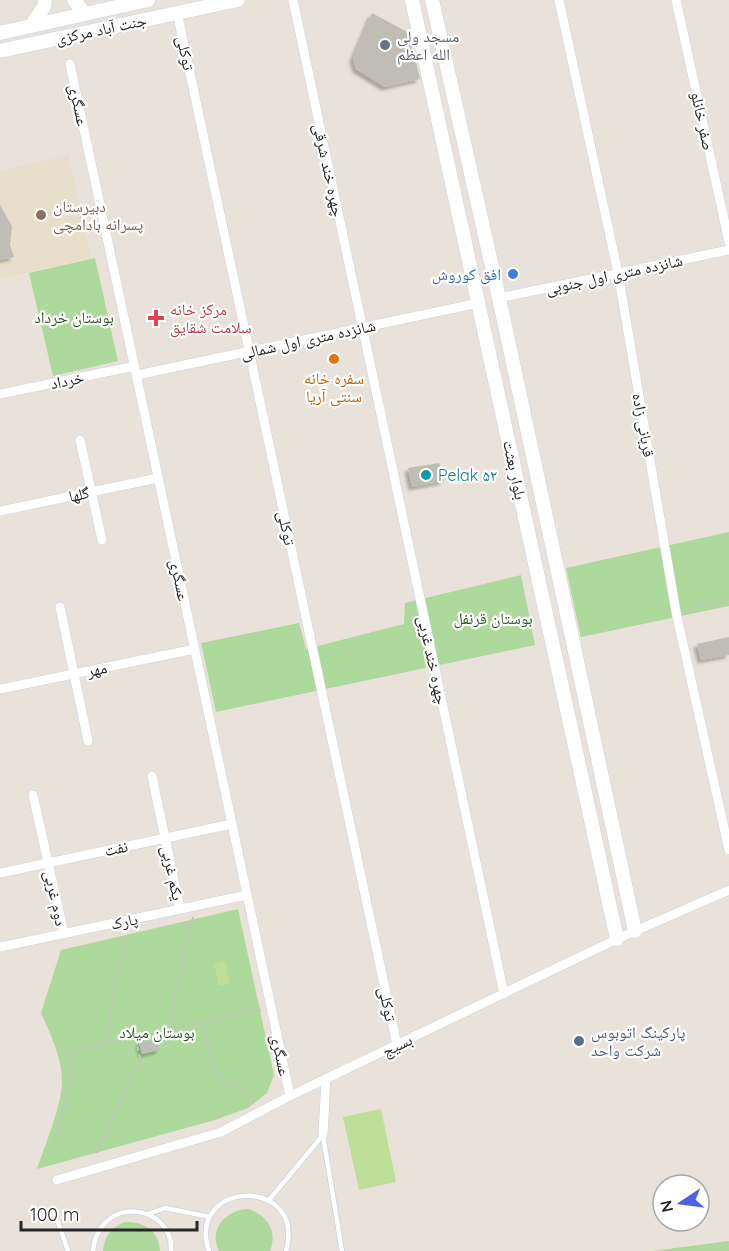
<svg xmlns="http://www.w3.org/2000/svg" width="729" height="1251" font-family="Quicksand,'Noto Naskh Arabic',sans-serif">
	<style>
		.education { fill: #e8dfca }
		.green { fill: #aed99c }
		.pitch { fill: #bedf98 }
		.building { fill: #c0bcb6; filter: url(#shadow) }
		.lines { fill: none; stroke-linecap: round; stroke-linejoin: round }
		.lane-casing { stroke: #cfd1de; stroke-width: 6 }
		.street-casing { stroke: #cfd1de; stroke-width: 10 }
		.secondary-casing { stroke: #cfd1de; stroke-width: 15 }
		.path { stroke: #c3c3c3; stroke-width: 2; stroke-dasharray: 4.5 3; stroke-linecap: butt }
		.lane { stroke: #fff; stroke-width: 4.5 }
		.street { stroke: #fff; stroke-width: 9 }
		.secondary { stroke: #fff; stroke-width: 14 }
		.worship-dot { fill: #6b7280; stroke: #fff; stroke-width: 2 }
		.education-dot { fill: #8d6e63; stroke: #fff; stroke-width: 2 }
		.shop-dot { fill: #3f7fe0; stroke: #fff; stroke-width: 2 }
		.health-dot { fill: #e0444e; stroke: #fff; stroke-width: 2 }
		.food-dot { fill: #e8710a; stroke: #fff; stroke-width: 2 }
		.culture-dot { fill: #0f9aa8; stroke: #fff; stroke-width: 2 }
		.service-dot { fill: #5c6f8a; stroke: #fff; stroke-width: 2 }
		.labels { text-anchor: middle; dominant-baseline: central; stroke-width: 4.5; stroke-linejoin: round; paint-order: stroke }
		.street-label { font-size: 16px; fill: #272727; stroke: #fff }
		.worship-label { font-size: 16px; fill: #5b616d; stroke: #fff; text-anchor: start }
		.education-label { font-size: 16px; fill: #785e54; stroke: #fff; text-anchor: start }
		.shop-label { font-size: 16px; fill: #366cbe; stroke: #fff; text-anchor: end }
		.health-label { font-size: 16px; fill: #be3a42; stroke: #fff; text-anchor: start }
		.park-label { font-size: 16px; fill: #2b5921; stroke: #fff }
		.food-label { font-size: 16px; fill: #c56008; stroke: #fff }
		.culture-label { font-size: 16px; fill: #0d838f; stroke: #fff; text-anchor: start }
		.service-label { font-size: 16px; fill: #4e5e75; stroke: #fff; text-anchor: start }
	</style>
	<defs>
		<filter id="shadow"><feDropShadow dx="-3.5" dy="3.5" stdDeviation="1.5" flood-color="#0004"/></filter>
	</defs>
	<rect width="100%" height="100%" fill="#e8e2da"/>
	<path class="education" d="M 69,155 L 91,258 L 0,279 L 0,171 Z"/>
	<path class="green" d="M 95,258 L 118,361 L 53,376 L 29,273 Z
		M 729,532 L 729,606 L 581,637 L 566,568 Z
		M 521,575 L 535,645 L 216,712 L 201,643 L 299,623 L 306,649 L 404,624 L 405,603 Z
		M 238,909 L 274,1075 L 267,1093 L 248,1108 L 215,1120 L 37,1169 C 45,1145 60,1110 62,1084 C 63,1060 51,1035 41,1013 L 61,950 Z
		M 248,1209 C 267,1215 278,1231 270,1251 L 219,1251 C 208,1229 226,1210 248,1209 Z
		M 124,1222 C 143,1221 159,1230 160,1251 L 103,1251 C 105,1236 110,1229 124,1222 Z
		M 729,1241 L 729,1251 L 652,1251 Z"/>
	<path class="pitch" d="M 225,961 L 230,984 L 219,986 L 214,964 Z
		M 381,1109 L 396,1182 L 359,1190 L 343,1117 Z"/>
	<path class="building" d="M 372,13 L 409,33 L 420,79 L 385,87 L 356,69 L 353,58 Z
		M 0,205 L 12,226 L 10,245 L 14,257 L 0,260 Z
		M 439,463 L 444,481 L 412,487 L 408,468 Z
		M 729,637 L 729,655 L 701,660 L 697,644 Z
		M 157,1038 L 160,1050 L 142,1054 L 139,1042 Z"/>
	<g class="lines">
		<g class="lane-casing">
			<path id="lane" d="M 323,1135 L 342,1251
				M 269,1200 L 323,1135
				M 148,1214 L 165,1208 L 210,1217
				M 58,1222 L 68,1251
				M 93,1251 C 99,1193 174,1204 171,1251
				M 209,1251 C 185,1180 307,1175 286,1251"/>
		</g>
		<g class="street-casing">
			<path id="street" d="M 293,0 L 504,994
				M 559,0 L 618,273 L 676,612 L 729,850
				M 676,0 L 729,242
				M 177,12 L 397,1045
				M 70,64 L 290,1096
				M 499,298 L 729,250
				M 137,375 L 479,303
				M 0,394 L 135,366
				M 80,440 L 102,540
				M 0,511 L 158,478
				M 60,607 L 88,741
				M 0,689 L 195,649
				M 152,776 L 180,909
				M 33,795 L 64,934
				M 0,873 L 232,824
				M 0,947 L 247,895
				M 323,1135 L 326,1079
				M 57,1180 L 221,1132 L 290,1096 L 617,939 L 729,890"/>
		</g>
		<g class="secondary-casing">
			<path id="secondary" d="M 74,0 L 85,14
				M 412,0 L 617,939
				M 432,0 L 499,298 L 635,931
				M 31,26 L 44,7 L 45,0
				M 0,33 L 148,0
				M 0,51 L 238,0"/>
		</g>
		<path class="path" d="M 685,610 L 729,601
			M 203,1023 L 215,1074 L 255,1101
			M 168,1030 L 193,917
			M 104,1044 L 126,935
			M 55,1143 L 71,1080 L 69,1052 L 263,1009
			M 97,1153 L 141,1061 L 135,1037"/>
		<use href="#lane" class="lane"/>
		<use href="#street" class="street"/>
		<use href="#secondary" class="secondary"/>
	</g>
	<circle class="worship-dot" cx="385" cy="45" r="6"/>
	<circle class="education-dot" cx="41" cy="215" r="6"/>
	<circle class="shop-dot" cx="513" cy="274" r="6"/>
	<path class="health-dot" d="M153 309h6v6h6v6h-6v6h-6v-6h-6v-6h6z"/>
	<circle class="food-dot" cx="334" cy="359" r="6"/>
	<circle class="culture-dot" cx="426" cy="475" r="6"/>
	<circle class="service-dot" cx="579" cy="1041" r="6"/>
	<g class="labels">
		<g class="street-label">
			<text transform="translate(101 29) rotate(-12)">جنت آباد مرکزی</text>
			<text transform="translate(186 53) rotate(78)">توکلی</text>
			<text transform="translate(79 105) rotate(78)">عسگری</text>
			<text transform="translate(703 121) rotate(78)">صفر خانلو</text>
			<text transform="translate(329 170) rotate(78)">چهره خند شرقی</text>
			<text transform="translate(614 274) rotate(-12)">شانزده متری اول جنوبی</text>
			<text transform="translate(308 339) rotate(-12)">شانزده متری اول شمالی</text>
			<text transform="translate(67 380) rotate(-12)">خرداد</text>
			<text transform="translate(644 425) rotate(80)">قربانی زاده</text>
			<text transform="translate(515 470) rotate(78)">بلوار بعثت</text>
			<text transform="translate(79 494) rotate(-12)">گلها</text>
			<text transform="translate(287 528) rotate(78)">توکلی</text>
			<text transform="translate(180 580) rotate(78)">عسگری</text>
			<text transform="translate(433 660) rotate(78)">چهره خند غربی</text>
			<text transform="translate(97 669) rotate(-12)">مهر</text>
			<text transform="translate(116 848) rotate(-12)">نفت</text>
			<text transform="translate(173 873) rotate(78)">یکم غربی</text>
			<text transform="translate(56 898) rotate(78)">دوم غربی</text>
			<text transform="translate(124 921) rotate(-12)">پارک</text>
			<text transform="translate(388 1004) rotate(78)">توکلی</text>
			<text transform="translate(397 1045) rotate(-26)">بسیج</text>
			<text transform="translate(281 1055) rotate(78)">عسگری</text>
		</g>
		<g class="worship-label">
			<text x="397" y="36">مسجد ولی<tspan x="397" dy="18">الله اعظم</tspan></text>
		</g>
		<g class="education-label">
			<text x="53" y="206">دبیرستان<tspan x="53" dy="18">پسرانه بادامچی</tspan></text>
		</g>
		<g class="shop-label">
			<text x="501" y="274">افق کوروش</text>
		</g>
		<g class="health-label">
			<text x="170" y="309">مرکز خانه<tspan x="170" dy="18">سلامت شقایق</tspan></text>
		</g>
		<g class="park-label">
			<text x="74" y="317">بوستان خرداد</text>
			<text x="493" y="618">بوستان قرنفل</text>
			<text x="157" y="1032">بوستان میلاد</text>
		</g>
		<g class="food-label">
			<text x="334" y="378">سفره خانه<tspan x="334" dy="18">سنتی آریا</tspan></text>
		</g>
		<g class="culture-label">
			<text x="438" y="475">Pelak ۵۲</text>
		</g>
		<g class="service-label">
			<text x="591" y="1032">پارکینگ اتوبوس<tspan x="591" dy="18">شرکت واحد</tspan></text>
		</g>
	</g>
	<g transform="translate(681 1203) rotate(257)"><circle r="28" fill="#ffffff" stroke="#a9a9a9" stroke-width="1.5"/>
	<path d="M0-4.5L10 22L0 15L-10 22Z" fill="#4b62e3"/>
	<text y="-9" font-size="16" font-weight="bold" text-anchor="middle" fill="#272727">N</text>
	</g>
	<path d="M21 1221v9h176v-9" fill="none" stroke="#272727" stroke-width="3"/>
	<text x="30" y="1221" font-size="18" fill="#272727" stroke="#ffffff" stroke-width="4.5" paint-order="stroke">100 m</text>
</svg>
